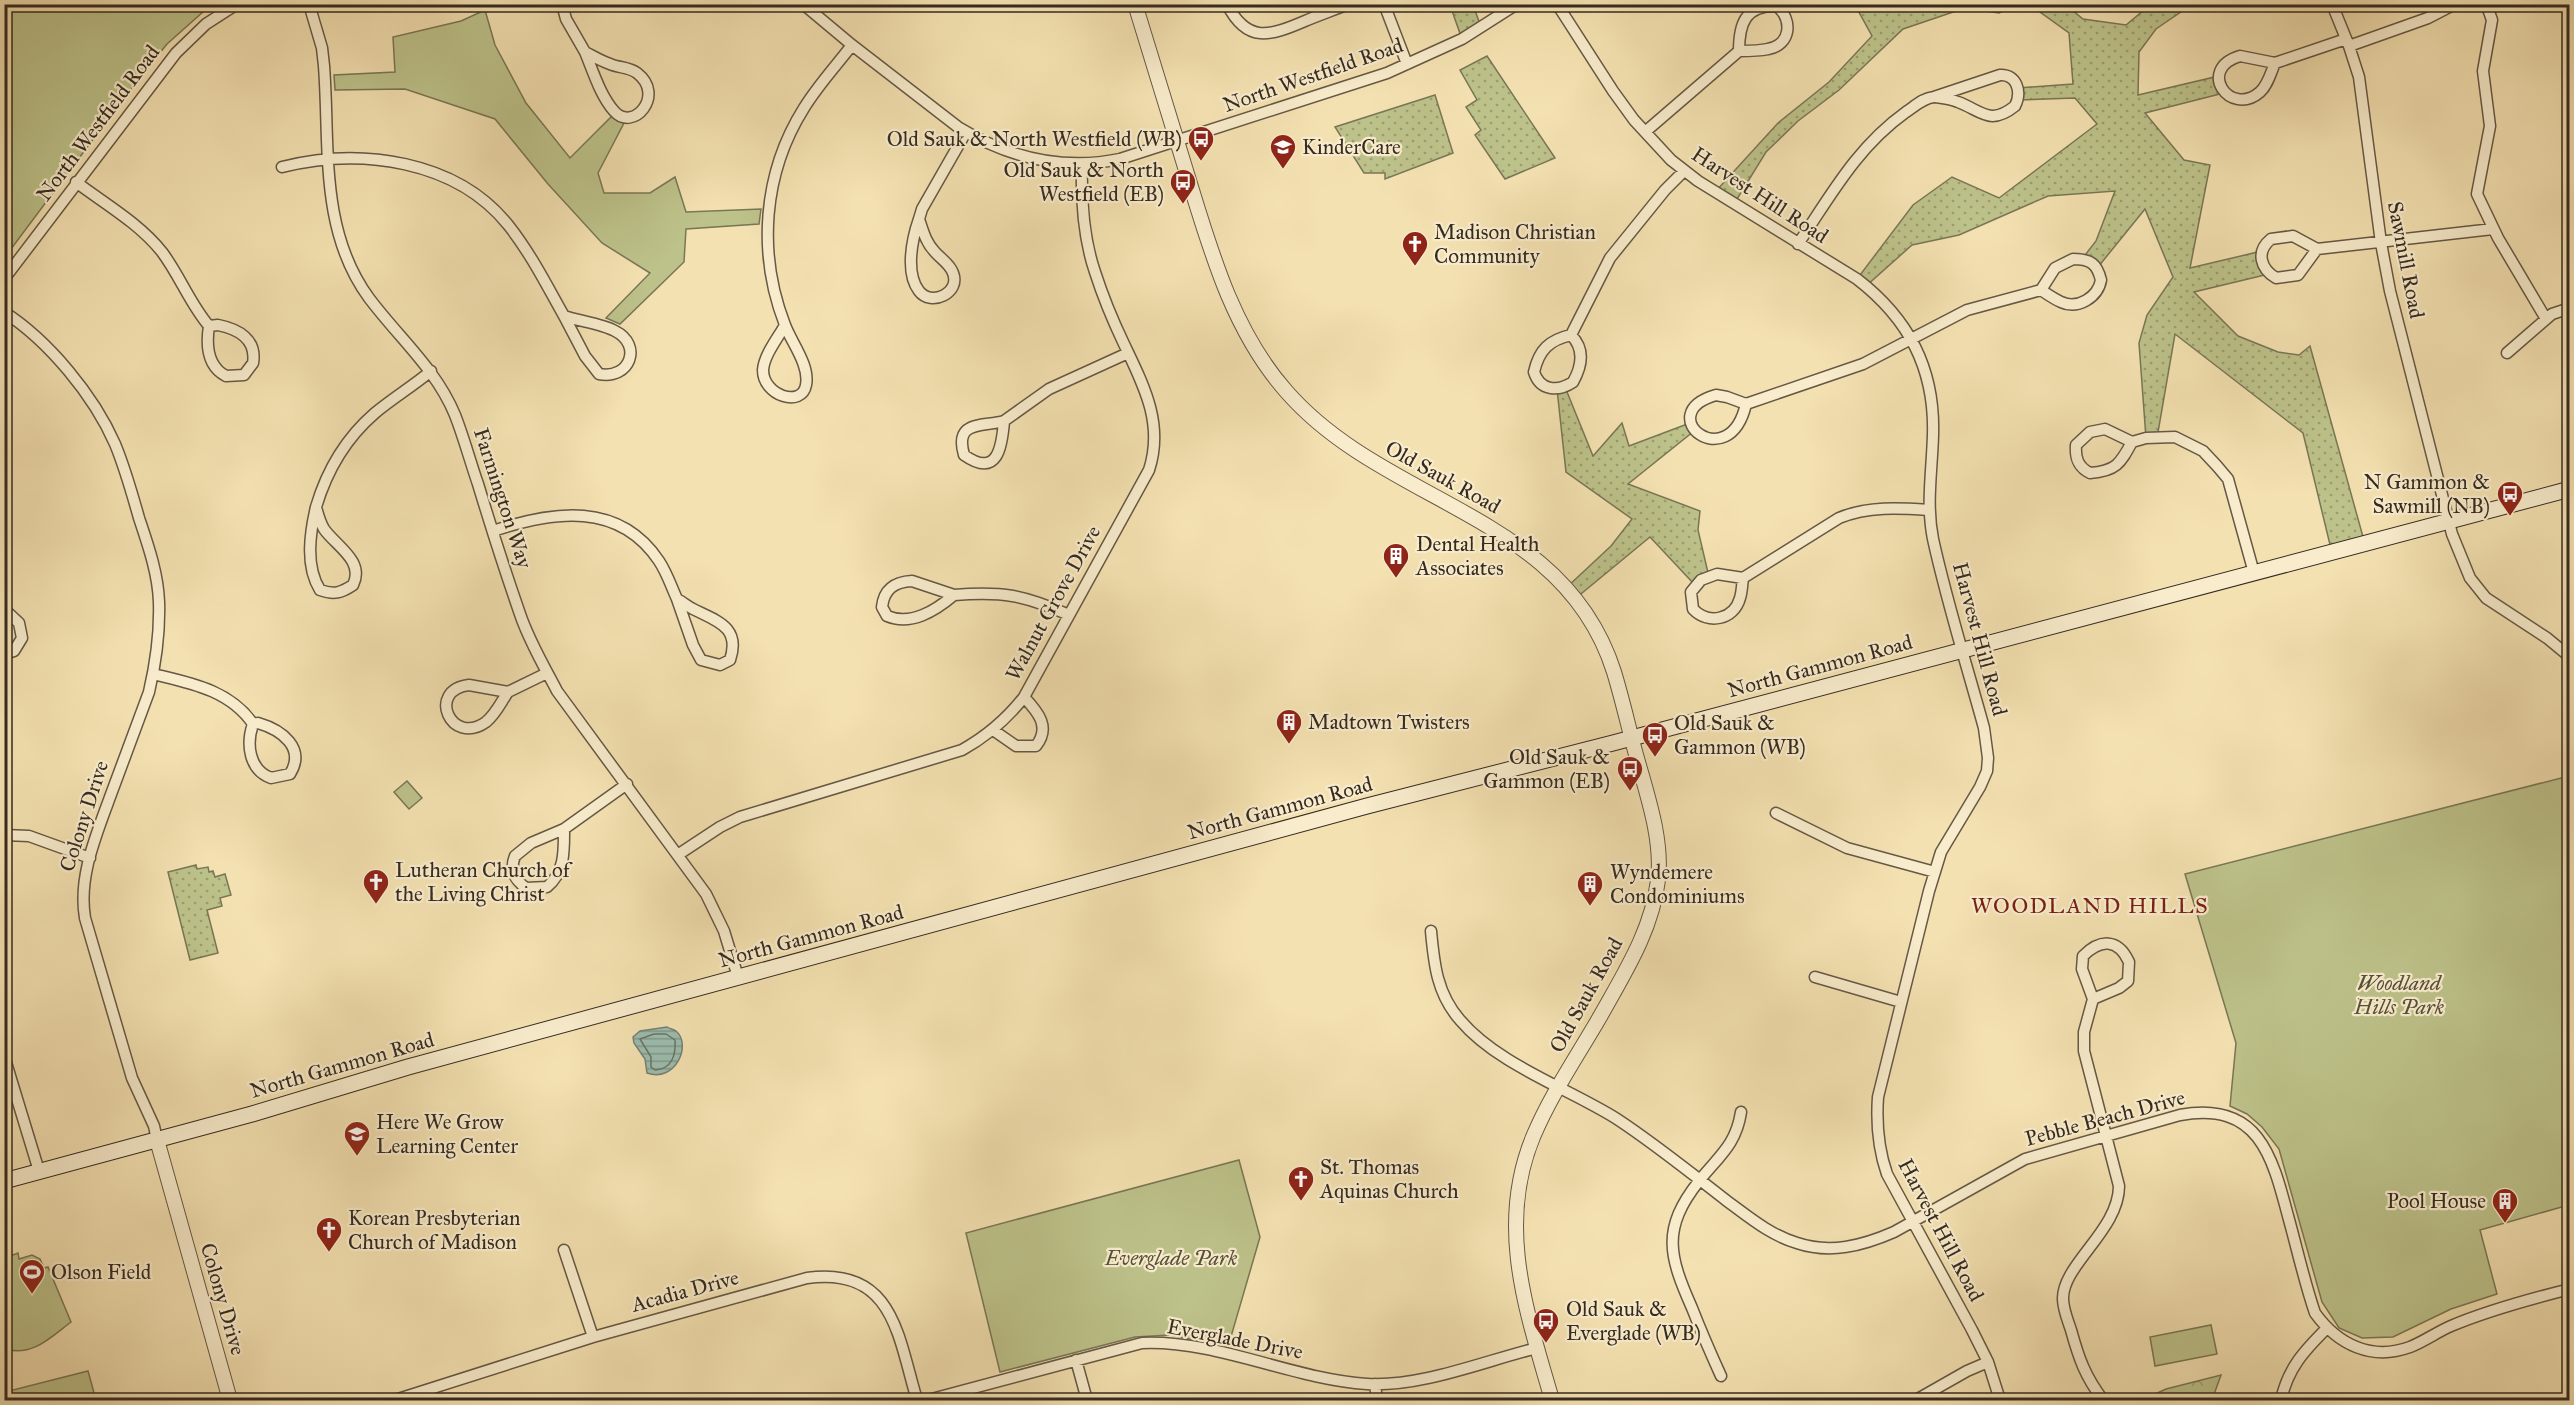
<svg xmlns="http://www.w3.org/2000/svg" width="2574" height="1405" font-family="'IM FELL Great Primer',serif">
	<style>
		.grass { fill: url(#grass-dots); stroke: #797656; stroke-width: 1.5 }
		.forest { fill: url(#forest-crowns); stroke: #797656; stroke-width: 1.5 }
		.park { fill: #bdc28a; stroke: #797656; stroke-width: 1.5 }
		.water { fill: url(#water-rules); stroke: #738276; stroke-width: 1.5 }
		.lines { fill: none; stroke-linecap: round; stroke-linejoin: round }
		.shore { stroke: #687468; stroke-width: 1.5 }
		.minor-casing { stroke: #655845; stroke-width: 13 }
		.tertiary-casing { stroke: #655845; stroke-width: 16 }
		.secondary-casing { stroke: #352a21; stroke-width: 17 }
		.minor { stroke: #f8eccc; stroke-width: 10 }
		.tertiary { stroke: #f8eccc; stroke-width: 14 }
		.secondary { stroke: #f8eccc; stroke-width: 15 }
		.labels { text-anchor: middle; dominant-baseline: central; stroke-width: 4.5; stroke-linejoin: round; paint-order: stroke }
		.street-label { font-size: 21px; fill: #352a21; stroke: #f8eccc }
		.poi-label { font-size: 21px; fill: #352a21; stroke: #f8eccc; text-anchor: start }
		.park-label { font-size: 21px; font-style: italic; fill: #57503b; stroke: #f8eccc }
		.neighbourhood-label { font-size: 22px; letter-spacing: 1.5px; fill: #7a1f14; stroke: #f8eccc }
	</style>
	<defs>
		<pattern id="grass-dots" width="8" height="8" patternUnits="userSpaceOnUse" patternTransform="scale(1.5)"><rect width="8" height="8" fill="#bdc28a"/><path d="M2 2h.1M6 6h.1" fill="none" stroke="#9a9e70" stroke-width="1.8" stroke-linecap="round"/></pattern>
		<pattern id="forest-crowns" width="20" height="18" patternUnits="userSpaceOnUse" patternTransform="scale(1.5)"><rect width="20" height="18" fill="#bdc28a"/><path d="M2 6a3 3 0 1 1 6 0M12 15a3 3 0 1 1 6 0" fill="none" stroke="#9a9e70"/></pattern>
		<pattern id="water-rules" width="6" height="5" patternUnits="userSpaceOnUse" patternTransform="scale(1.5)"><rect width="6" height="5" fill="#9cbdaf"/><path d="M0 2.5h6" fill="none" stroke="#809a8e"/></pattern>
	</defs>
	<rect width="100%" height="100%" fill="#f4e1b1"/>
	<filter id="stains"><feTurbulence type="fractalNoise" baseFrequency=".00333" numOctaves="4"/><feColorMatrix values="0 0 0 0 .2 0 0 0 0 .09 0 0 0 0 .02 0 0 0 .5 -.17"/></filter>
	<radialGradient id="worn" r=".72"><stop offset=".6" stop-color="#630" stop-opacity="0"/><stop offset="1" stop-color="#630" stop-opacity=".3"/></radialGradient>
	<path class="grass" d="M 1450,5 L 1473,5 L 1481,27 L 1462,39 Z
		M 1855,5 L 2015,5 L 1999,13 L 1965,8 L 1903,29 L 1839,90 L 1798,121 L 1766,152 L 1734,204 L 1715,192 L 1778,123 L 1829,82 L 1872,36 Z
		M 2030,5 L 2066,5 L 2083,19 L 2126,25 L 2150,5 L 2191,5 L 2156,29 L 2139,52 L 2138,95 L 2219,76 L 2224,93 L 2145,113 L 2184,160 L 2210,165 L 2190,268 L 2262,251 L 2269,274 L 2194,292 L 2238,336 L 2278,352 L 2299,355 L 2310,346 L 2365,544 L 2332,553 L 2303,433 L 2175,334 L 2157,438 L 2146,438 L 2139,343 L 2147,315 L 2173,277 L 2145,209 L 2098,267 L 2082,259 L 2096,241 L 2115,191 L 2048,196 L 1959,235 L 1912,245 L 1866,286 L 1857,279 L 1913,205 L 1952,177 L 1999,198 L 2097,124 L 2075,98 L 2018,100 L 2018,88 L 2073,84 L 2069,33 Z
		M 1487,56 L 1555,158 L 1505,179 L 1475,135 L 1481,130 L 1466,107 L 1477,100 L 1460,70 Z
		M 1435,95 L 1453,153 L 1385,179 L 1385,173 L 1364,173 L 1335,127 Z
		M 1565,387 L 1593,456 L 1622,423 L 1629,446 L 1690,423 L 1694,431 L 1628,484 L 1700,511 L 1698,530 L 1709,577 L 1695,585 L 1650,537 L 1576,598 L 1567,587 L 1611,546 L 1632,519 L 1566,472 L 1557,389 Z
		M 196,865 L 197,869 L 208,867 L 209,872 L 213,871 L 215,877 L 225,874 L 231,895 L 220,898 L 222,906 L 207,910 L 218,953 L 190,960 L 168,872 Z"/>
	<path class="forest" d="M 2221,1375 L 2212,1400 L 2142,1400 L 2166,1389 Z"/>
	<path class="park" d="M 5,4 L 202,4 L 204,11 L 167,44 L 133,86 L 5,257 Z
		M 485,10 L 495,45 L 526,103 L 570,158 L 612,116 L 624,123 L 598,173 L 604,193 L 650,193 L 675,177 L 686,212 L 761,209 L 759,224 L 686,229 L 684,262 L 620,324 L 606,318 L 650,273 L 602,243 L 548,184 L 495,119 L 405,89 L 335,90 L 334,75 L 395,72 L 393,37 L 461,21 Z
		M 2569,776 L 2569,1205 L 2480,1230 L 2497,1294 L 2451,1309 L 2393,1337 L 2362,1338 L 2339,1328 L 2322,1302 L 2279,1149 L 2262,1127 L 2247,1114 L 2230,1106 L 2236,1043 L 2185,874 Z
		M 407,781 L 422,798 L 409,809 L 394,792 Z
		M 1239,1160 L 1260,1237 L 1228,1347 L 1170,1335 L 1135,1337 L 1000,1372 L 966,1233 Z
		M 18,1253 L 19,1259 L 32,1255 L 40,1259 L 44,1268 L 48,1267 L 71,1322 C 50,1338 32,1357 5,1349 L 5,1258 Z
		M 2211,1325 L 2217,1354 L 2155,1366 L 2150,1337 Z
		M 88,1371 L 96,1400 L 5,1400 L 5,1392 Z"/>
	<path class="water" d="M 667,1027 C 670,1029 673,1029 676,1031 C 692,1044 676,1083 647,1073 L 645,1059 L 634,1043 L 633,1037 L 640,1031 Z"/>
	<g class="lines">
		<path class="shore" d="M 666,1034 L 675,1040 C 676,1055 672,1069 655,1070 L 651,1067 L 651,1057 L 640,1039 L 654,1034 Z"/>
		<g class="minor-casing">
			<path id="minor" d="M 309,4 L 322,48 L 324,66 C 330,145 319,230 369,298 C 399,338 436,369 455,415 C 464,438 470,461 478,484 C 491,527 505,571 520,614 C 529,641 544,666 557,691 L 706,894 L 724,931 L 738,977
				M 562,4 L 566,19 L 585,52
				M 803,4 L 852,45 L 958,127 C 1007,157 1062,171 1120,159 L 1387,73 L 1462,39 L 1517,4
				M 1227,4 C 1247,44 1270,36 1305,21 C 1319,15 1334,10 1348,4
				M 1384,4 L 1407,64
				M 1557,4 L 1613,91 L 1634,120 L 1671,160 L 1698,181 L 1857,279 C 1909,319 1935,369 1933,435 C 1932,471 1926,504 1933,539 C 1947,603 1967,666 1984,728 L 1988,758 L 1987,771 L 1980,787 L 1941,852 L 1929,891 L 1878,1097 C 1876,1125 1878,1148 1887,1174 L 1972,1330 L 1988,1362 L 2000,1400
				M 2332,4 L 2349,46 L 2359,77 L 2381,243 L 2390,291 L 2452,534 L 2470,578 L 2486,598 L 2547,638 L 2570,657
				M 2482,4 L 2488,9 L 2492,20 L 2483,71 L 2490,126 L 2477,194 L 2498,238 L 2546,319
				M 1777,6 C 1793,20 1791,45 1768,49 C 1759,51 1748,51 1739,51 C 1739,24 1745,5 1777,6 Z
				M 2349,46 L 2428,18 L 2455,4
				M 585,52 C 593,56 601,61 610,64 C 619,68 629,67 637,73 C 666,95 633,133 614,111 C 600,95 593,71 585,52 Z
				M 2240,56 L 2275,63 C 2271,72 2268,85 2260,92 C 2230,118 2196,69 2240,56 Z
				M 2275,63 L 2346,39
				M 2000,75 C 2017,74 2022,92 2015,106 C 1990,126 1982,111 1958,102 C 1951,99 1942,98 1934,97 Z
				M 1645,132 L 1739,51
				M 282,167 C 360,147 457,160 509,226 C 531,254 547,286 564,316
				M 76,182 C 105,204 139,223 162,252 C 180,276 190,304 209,326
				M 919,219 C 923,231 926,243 935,252 C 941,259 950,264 953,273 C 961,293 931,307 919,291 C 905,273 912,239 919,219 Z
				M 919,219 L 922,209 L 966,132
				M 2293,236 L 2317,249 L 2298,275 L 2276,278 C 2261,269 2255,252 2271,239 Z
				M 1798,244 C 1831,195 1857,147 1906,112 C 1915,106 1923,98 1934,97
				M 2317,249 L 2493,229
				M 2073,259 C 2091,259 2097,264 2101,280 C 2098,297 2078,310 2061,302 C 2054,299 2047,294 2041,290 L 2055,268 Z
				M 4,279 L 176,53 L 206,24 L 237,4
				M 4,312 C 49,341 94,396 115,444 C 125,468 132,493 139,518 C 148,545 158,573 159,602 C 160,633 156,662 149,692 C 136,727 123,762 110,797 C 96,836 78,877 85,918 L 132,1078 L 154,1126 L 157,1140
				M 564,316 C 579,321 603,324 615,331 C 643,345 630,380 599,374 L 585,356 Z
				M 218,325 C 238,329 257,339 253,363 L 244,375 L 226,376 C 207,366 206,345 209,326 Z
				M 785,325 C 757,253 763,173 804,108 C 818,85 836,66 852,45
				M 785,325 C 791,342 810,365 806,385 C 802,408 763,396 763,370 C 764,355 778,338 785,325 Z
				M 1571,335 L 1610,258 L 1665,190 L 1684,171
				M 1571,335 C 1585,349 1582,366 1573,382 C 1558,392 1540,391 1534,372 C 1539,350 1549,340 1571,335 Z
				M 2507,353 L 2552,314 L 2570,308
				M 1716,395 L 1727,397 L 1746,404 C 1729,478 1650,414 1716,395 Z
				M 1746,404 L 1863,364 L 1967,310 L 2041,290
				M 1004,421 L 1049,389 L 1128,353
				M 1004,421 C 1002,446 998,479 964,455 C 954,420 982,427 1004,421 Z
				M 2105,429 L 2132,442 C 2120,464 2116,471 2090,473 C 2078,467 2075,458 2076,445 L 2090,432 Z
				M 2132,442 L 2146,438 L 2175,437 L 2203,451 L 2217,466 L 2228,479 L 2254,573
				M 316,507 C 318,515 320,522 324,529 C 336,546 365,561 353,585 C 341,593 334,595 320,590 C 305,566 310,533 316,507 Z
				M 316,507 C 327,470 346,438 375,413 C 393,398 413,386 431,371
				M 493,531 C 553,511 619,501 659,561 C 667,573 671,586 677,599
				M 1717,574 L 1743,578 C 1742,585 1742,592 1740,598 C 1734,620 1708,625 1693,609 L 1691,592 L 1701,580 Z
				M 1743,578 L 1839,518 C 1868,506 1899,508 1929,510
				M 912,581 L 954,595 C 935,611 911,626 887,616 L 882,607 C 884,589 894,582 912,581 Z
				M 954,595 C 1002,591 1024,595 1069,615
				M 677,599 C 683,602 687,606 693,609 C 717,621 741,627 730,660 L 720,665 L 701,660 L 693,645 Z
				M 4,609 L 19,623 L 22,638 L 14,651 L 4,654
				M 153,674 C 190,683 230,690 253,724
				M 469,685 L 508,692 C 501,702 496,714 486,722 C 451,747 426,690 469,685 Z
				M 508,692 L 547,673
				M 258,723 C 282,730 306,748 290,774 L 271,778 C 249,770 246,744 253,724 Z
				M 993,730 L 1016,746 L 1036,746 C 1051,727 1038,712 1024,697
				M 1776,813 L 1847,848 L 1935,872
				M 564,829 C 564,851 565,872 547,887 L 526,888 C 515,880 509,871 515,856 L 531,843 Z
				M 564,829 L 627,784
				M 4,835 L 29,836 L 90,858
				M 679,854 L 720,827 L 740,817 L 962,750 C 987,736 1006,720 1024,697 L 1149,470 C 1164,424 1144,386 1124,344 C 1113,321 1103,297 1095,272 C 1083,237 1081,200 1082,164
				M 1431,931 C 1434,964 1437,994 1460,1020 C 1498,1065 1568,1088 1617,1119 C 1655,1144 1691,1173 1727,1201 C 1749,1217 1770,1235 1797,1243 C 1830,1254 1862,1246 1894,1232 L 2025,1159 L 2180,1115 C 2258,1101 2272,1155 2288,1216 C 2297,1248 2304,1281 2315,1313 C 2338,1345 2372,1361 2410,1347 C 2425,1341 2437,1332 2451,1326 C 2489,1310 2530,1299 2570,1289
				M 1815,977 L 1901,1002
				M 2093,999 L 2119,988 L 2128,981 L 2129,962 C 2118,938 2100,939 2083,956 L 2082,969 L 2093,999 L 2084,1032 L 2084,1051 L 2119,1186 C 2119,1230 2062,1265 2063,1299 C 2063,1309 2068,1321 2071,1330 C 2079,1359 2085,1376 2103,1400
				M 4,1056 L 39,1171
				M 564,1250 L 593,1337
				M 1076,1360 L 1087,1400
				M 1721,1376 C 1711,1354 1701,1331 1692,1308 C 1669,1256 1661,1229 1699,1181 C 1719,1156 1736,1145 1741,1112
				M 1375,1384 L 1377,1400
				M 395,1400 L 593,1337 L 807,1278 C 894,1266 898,1337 917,1400
				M 928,1400 L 1142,1343 C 1219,1340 1291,1379 1367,1384 C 1422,1387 1484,1361 1537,1348
				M 1916,1400 L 1967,1371 L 1988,1362
				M 2281,1400 C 2288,1368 2304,1351 2327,1328"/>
		</g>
		<g class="tertiary-casing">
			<path id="tertiary" d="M 1135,4 C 1153,62 1170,119 1188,177 C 1211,252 1233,331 1286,391 C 1386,506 1564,513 1614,672 C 1622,698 1628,725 1635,751 C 1646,792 1663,838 1658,880 C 1652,930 1625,972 1601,1015 C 1578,1055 1551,1094 1533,1137 C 1496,1227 1527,1312 1552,1400
				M 157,1140 L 230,1400"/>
		</g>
		<g class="secondary-casing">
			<path id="secondary" d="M 4,1181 L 252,1114 L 408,1067 L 1367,806 L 1613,743 L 2570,489"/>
		</g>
		<use href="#minor" class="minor"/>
		<use href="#tertiary" class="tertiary"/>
		<use href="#secondary" class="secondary"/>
	</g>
	<defs>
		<g id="bus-pin" transform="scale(1.35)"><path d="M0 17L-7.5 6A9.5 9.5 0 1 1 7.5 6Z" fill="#8f2418" stroke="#f8eccc"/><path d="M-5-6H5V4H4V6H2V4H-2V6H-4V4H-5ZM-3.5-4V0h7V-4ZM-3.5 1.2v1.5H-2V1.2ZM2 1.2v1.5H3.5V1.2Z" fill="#fff"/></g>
		<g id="school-pin" transform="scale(1.35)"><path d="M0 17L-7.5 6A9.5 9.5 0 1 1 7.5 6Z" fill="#8f2418" stroke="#f8eccc"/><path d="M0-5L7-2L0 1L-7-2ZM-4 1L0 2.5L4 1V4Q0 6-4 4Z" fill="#fff"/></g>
		<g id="church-pin" transform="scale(1.35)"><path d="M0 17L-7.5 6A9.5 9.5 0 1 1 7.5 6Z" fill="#8f2418" stroke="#f8eccc"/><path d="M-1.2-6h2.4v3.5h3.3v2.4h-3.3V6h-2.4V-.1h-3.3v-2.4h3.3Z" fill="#fff"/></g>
		<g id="building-pin" transform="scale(1.35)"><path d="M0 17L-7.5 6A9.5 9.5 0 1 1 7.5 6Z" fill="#8f2418" stroke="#f8eccc"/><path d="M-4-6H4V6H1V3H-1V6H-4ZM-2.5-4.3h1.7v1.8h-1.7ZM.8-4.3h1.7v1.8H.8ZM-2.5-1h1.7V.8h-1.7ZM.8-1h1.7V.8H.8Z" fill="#fff"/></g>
		<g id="stadium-pin" transform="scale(1.35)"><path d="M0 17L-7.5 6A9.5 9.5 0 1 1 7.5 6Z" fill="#8f2418" stroke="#f8eccc"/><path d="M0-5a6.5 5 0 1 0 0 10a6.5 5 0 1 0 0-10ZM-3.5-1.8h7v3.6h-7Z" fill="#fff"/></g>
	</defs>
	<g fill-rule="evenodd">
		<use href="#bus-pin" x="1201" y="139"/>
		<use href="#school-pin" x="1283" y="147"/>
		<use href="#bus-pin" x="1183" y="182"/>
		<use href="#church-pin" x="1415" y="244"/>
		<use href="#bus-pin" x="2510" y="494"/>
		<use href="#building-pin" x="1396" y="556"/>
		<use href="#building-pin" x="1289" y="722"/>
		<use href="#bus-pin" x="1655" y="735"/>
		<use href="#bus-pin" x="1630" y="769"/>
		<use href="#church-pin" x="376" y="882"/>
		<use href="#building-pin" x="1590" y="884"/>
		<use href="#school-pin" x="357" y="1134"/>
		<use href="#church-pin" x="1301" y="1179"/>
		<use href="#building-pin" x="2505" y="1201"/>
		<use href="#church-pin" x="329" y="1230"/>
		<use href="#stadium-pin" x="32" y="1272"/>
		<use href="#bus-pin" x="1546" y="1321"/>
	</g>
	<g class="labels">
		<g class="street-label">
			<text transform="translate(1313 75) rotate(-19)">North Westfield Road</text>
			<text transform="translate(98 123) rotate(-53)">North Westfield Road</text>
			<text transform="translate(1760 195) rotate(33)">Harvest Hill Road</text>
			<text transform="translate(2406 260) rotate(79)">Sawmill Road</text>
			<text transform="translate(1443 477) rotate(29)">Old Sauk Road</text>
			<text transform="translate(503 498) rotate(72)">Farmington Way</text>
			<text transform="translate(1053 603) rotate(-61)">Walnut Grove Drive</text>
			<text transform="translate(1980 639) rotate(75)">Harvest Hill Road</text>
			<text transform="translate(1820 666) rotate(-15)">North Gammon Road</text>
			<text transform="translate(1280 808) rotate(-15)">North Gammon Road</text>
			<text transform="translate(84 816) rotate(-72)">Colony Drive</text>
			<text transform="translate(811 936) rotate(-15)">North Gammon Road</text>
			<text transform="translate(1586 995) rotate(-61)">Old Sauk Road</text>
			<text transform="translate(342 1065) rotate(-16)">North Gammon Road</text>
			<text transform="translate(2105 1118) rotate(-15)">Pebble Beach Drive</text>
			<text transform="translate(1941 1230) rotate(62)">Harvest Hill Road</text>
			<text transform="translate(685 1291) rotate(-15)">Acadia Drive</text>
			<text transform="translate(223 1299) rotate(74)">Colony Drive</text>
			<text transform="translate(1235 1339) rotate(11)">Everglade Drive</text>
		</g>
		<g class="poi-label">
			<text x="1182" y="139" text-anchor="end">Old Sauk &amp; North Westfield (WB)</text>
			<text x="1302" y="147">KinderCare</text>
			<text x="1164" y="170" text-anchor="end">Old Sauk &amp; North<tspan x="1164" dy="24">Westfield (EB)</tspan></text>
			<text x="1434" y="232">Madison Christian<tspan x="1434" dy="24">Community</tspan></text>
			<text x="2490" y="482" text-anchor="end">N Gammon &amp;<tspan x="2490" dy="24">Sawmill (NB)</tspan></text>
			<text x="1416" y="544">Dental Health<tspan x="1416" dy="24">Associates</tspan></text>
			<text x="1308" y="722">Madtown Twisters</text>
			<text x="1674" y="723">Old Sauk &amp;<tspan x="1674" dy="24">Gammon (WB)</tspan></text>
			<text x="1610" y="757" text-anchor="end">Old Sauk &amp;<tspan x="1610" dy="24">Gammon (EB)</tspan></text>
			<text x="395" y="870">Lutheran Church of<tspan x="395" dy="24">the Living Christ</tspan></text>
			<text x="1610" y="872">Wyndemere<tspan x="1610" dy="24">Condominiums</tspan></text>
			<text x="376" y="1122">Here We Grow<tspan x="376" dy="24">Learning Center</tspan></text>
			<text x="1320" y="1167">St. Thomas<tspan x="1320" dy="24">Aquinas Church</tspan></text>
			<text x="2486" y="1201" text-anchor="end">Pool House</text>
			<text x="348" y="1218">Korean Presbyterian<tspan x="348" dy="24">Church of Madison</tspan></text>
			<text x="51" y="1272">Olson Field</text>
			<text x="1566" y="1309">Old Sauk &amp;<tspan x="1566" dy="24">Everglade (WB)</tspan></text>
		</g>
		<g class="park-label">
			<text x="2399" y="983">Woodland<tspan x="2399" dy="24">Hills Park</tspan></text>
			<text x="1171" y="1258">Everglade Park</text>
		</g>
		<g class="neighbourhood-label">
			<text x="2090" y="905">WOODLAND HILLS</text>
		</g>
	</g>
	<rect width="2574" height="1405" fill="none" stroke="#f4e1b1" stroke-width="24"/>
	<rect x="6" y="6" width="2562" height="1393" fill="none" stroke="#352a21" stroke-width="3"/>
	<rect x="12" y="12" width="2550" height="1381" fill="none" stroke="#352a21" stroke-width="1.5"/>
	<rect width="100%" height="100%" filter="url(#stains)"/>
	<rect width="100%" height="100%" fill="url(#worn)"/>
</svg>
